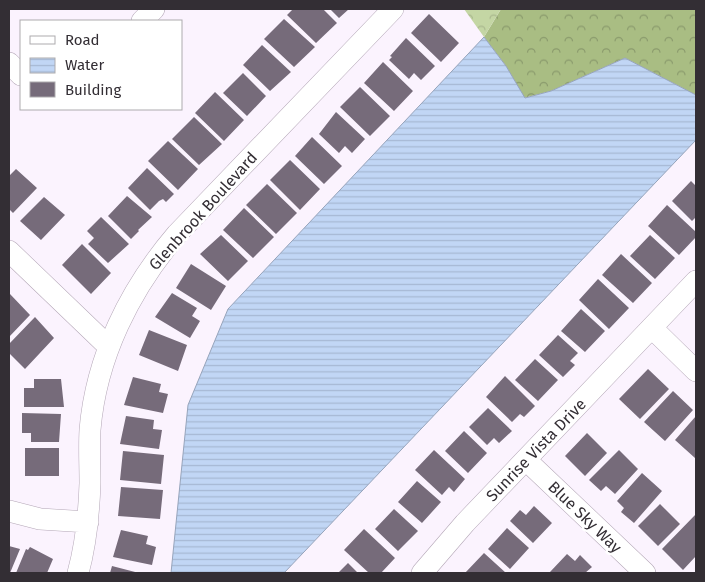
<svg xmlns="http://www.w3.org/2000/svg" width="705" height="582" font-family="'Fira Sans',sans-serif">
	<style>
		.forest { fill: url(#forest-crowns) }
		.park { fill: url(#park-crowns) }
		.water { fill: url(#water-rules); stroke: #96a4bb }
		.building { fill: #766b7a }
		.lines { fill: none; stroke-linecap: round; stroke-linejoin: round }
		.minor-casing { stroke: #b4a7b7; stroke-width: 22 }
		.minor { stroke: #fff; stroke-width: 21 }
		.labels { text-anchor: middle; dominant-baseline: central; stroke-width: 5; stroke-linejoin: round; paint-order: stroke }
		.street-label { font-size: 16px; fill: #332e34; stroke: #fff }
	</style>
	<defs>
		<pattern id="forest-crowns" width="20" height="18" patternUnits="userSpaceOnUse" patternTransform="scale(1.25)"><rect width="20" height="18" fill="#a9bd83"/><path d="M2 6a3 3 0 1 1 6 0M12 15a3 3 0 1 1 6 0" fill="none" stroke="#8a9a6c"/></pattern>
		<pattern id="park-crowns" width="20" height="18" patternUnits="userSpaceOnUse" patternTransform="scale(1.25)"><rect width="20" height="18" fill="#c4d6a4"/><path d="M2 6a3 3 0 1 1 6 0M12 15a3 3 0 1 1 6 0" fill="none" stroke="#a9b88e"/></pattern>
		<pattern id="water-rules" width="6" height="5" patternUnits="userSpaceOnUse" patternTransform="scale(1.25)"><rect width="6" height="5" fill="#c1d6f5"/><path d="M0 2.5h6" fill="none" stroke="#a6b8d3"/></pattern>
	</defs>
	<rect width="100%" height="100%" fill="#fbf3fe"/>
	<path class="forest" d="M 501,9 L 696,9 L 696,95 L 625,58 L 551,91 L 524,98 L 506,66 L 484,37 Z"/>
	<path class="park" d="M 464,9 L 501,9 L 484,37 Z"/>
	<path class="water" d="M 484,37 L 506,66 L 525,98 L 551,91 L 625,58 L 696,95 L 696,140 L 284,573 L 171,573 L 188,405 L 228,309 Z"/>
	<path class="building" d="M 293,9 L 323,9 L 337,23 L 316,43 L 287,15 Z
		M 330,9 L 349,9 L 339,18 Z
		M 429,14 L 459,43 L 441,62 L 411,33 Z
		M 284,19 L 315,47 L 294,67 L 264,39 Z
		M 406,38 L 435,66 L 421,80 L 414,73 L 409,79 L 389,60 L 392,57 L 390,56 Z
		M 262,45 L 291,72 L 270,91 L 243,65 Z
		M 383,62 L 413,91 L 394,111 L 364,83 Z
		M 243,73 L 266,96 L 247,116 L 223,93 Z
		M 360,87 L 390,116 L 370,136 L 340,107 Z
		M 215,92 L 244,120 L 224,141 L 195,113 Z
		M 336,112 L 365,139 L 352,153 L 345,146 L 339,153 L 319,134 Z
		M 194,117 L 222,144 L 199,165 L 172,139 Z
		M 312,137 L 342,166 L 324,184 L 295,156 Z
		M 168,141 L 198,169 L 178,190 L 148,161 Z
		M 290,160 L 320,189 L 300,210 L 270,180 Z
		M 147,168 L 174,194 L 166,202 L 163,199 L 159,201 L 150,210 L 128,188 Z
		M 16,169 L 37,188 L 13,213 L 9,209 L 9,176 Z
		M 691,181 L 696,186 L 696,217 L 692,221 L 672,201 Z
		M 267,184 L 297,213 L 276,234 L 246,205 Z
		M 127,196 L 152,217 L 138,230 L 139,231 L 131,239 L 108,216 Z
		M 44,197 L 65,215 L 41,240 L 20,221 Z
		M 667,205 L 696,232 L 696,237 L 679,255 L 648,226 Z
		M 244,208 L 274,237 L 253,258 L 223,230 Z
		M 101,217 L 129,244 L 108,263 L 88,244 L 94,238 L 87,231 Z
		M 221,235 L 248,261 L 228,281 L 200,254 Z
		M 650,235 L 675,258 L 655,279 L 630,256 Z
		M 82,244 L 111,273 L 91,294 L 62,265 Z
		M 621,254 L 652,283 L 633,303 L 602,275 Z
		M 191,264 L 226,286 L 211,310 L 176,288 Z
		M 598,279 L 629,308 L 609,329 L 579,300 Z
		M 172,293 L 197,308 L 192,316 L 200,321 L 190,338 L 155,317 Z
		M 10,294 L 30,315 L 9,337 L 9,296 Z
		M 581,309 L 605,331 L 585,352 L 561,331 Z
		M 35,317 L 54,338 L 25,369 L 9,353 L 9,344 Z
		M 149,330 L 187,345 L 178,371 L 139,355 Z
		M 558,335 L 578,353 L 570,361 L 575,365 L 563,377 L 539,355 Z
		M 535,359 L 558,380 L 538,401 L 515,380 Z
		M 648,369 L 669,389 L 640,419 L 619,399 Z
		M 505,376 L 535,406 L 524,417 L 520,414 L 512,422 L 486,397 Z
		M 133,377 L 161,384 L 159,392 L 168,394 L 163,413 L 124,405 Z
		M 34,379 L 61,379 L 64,407 L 24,407 L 24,388 L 34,388 Z
		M 673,391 L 693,410 L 665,441 L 644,422 Z
		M 488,408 L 512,431 L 499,443 L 494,438 L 487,445 L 469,427 Z
		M 22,413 L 61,414 L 59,442 L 31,442 L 31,433 L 22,433 Z
		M 126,416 L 154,420 L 153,429 L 162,430 L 159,449 L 120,444 Z
		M 696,416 L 696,457 L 695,458 L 675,440 Z
		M 464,431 L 487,453 L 468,473 L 445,451 Z
		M 587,433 L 607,453 L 585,476 L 565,456 Z
		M 25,448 L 59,448 L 59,476 L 25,476 Z
		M 434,450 L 465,479 L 454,492 L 449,487 L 442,495 L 415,470 Z
		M 619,450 L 638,469 L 615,494 L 606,486 L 601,491 L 589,480 Z
		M 123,451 L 164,455 L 161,484 L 120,480 Z
		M 642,473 L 662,491 L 634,523 L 621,512 L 624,508 L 617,501 Z
		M 417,481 L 441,502 L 422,523 L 398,502 Z
		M 121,487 L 163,490 L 160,519 L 118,516 Z
		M 660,504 L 680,524 L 658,546 L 638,526 Z
		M 534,506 L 552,523 L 533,543 L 510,521 L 520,510 L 526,515 Z
		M 394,509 L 418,531 L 398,551 L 375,529 Z
		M 696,514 L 696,556 L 683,570 L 662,549 Z
		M 507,528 L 529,548 L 510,569 L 488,549 Z
		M 364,529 L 395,558 L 381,573 L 369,573 L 344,550 Z
		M 121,530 L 148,536 L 146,544 L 156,547 L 152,565 L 113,557 Z
		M 9,546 L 20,549 L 10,573 L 9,573 Z
		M 30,547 L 53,559 L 47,573 L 16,573 L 26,549 L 28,550 Z
		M 484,553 L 506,573 L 465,573 Z
		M 567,554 L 575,561 L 580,555 L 592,567 L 585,573 L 551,573 L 550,572 Z
		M 348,563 L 358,573 L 338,573 Z
		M 112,566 L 139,573 L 110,573 Z"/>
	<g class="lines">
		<g class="minor-casing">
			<path id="minor" d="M 142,21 L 154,9
				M 9,63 L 21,75
				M 9,251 L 109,347
				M 652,328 L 696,371
				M 526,460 L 645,573
				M 9,511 L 40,519 L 88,522
				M 78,573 C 86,544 89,513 90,483 C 90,465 89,447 90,430 C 96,357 130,289 177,234 L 393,9
				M 422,573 L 465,523 L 696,281"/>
		</g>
		<use href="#minor" class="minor"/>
	</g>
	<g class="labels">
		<g class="street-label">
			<text transform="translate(203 211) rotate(-48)">Glenbrook Boulevard</text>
			<text transform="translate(536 450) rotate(-46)">Sunrise Vista Drive</text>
			<text transform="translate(585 517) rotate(44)">Blue Sky Way</text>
		</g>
	</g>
	<rect width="705" height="582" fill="none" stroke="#332e34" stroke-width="20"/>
	<rect x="20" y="20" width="162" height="90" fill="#ffffff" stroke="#adabae"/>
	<rect x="30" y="36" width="25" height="8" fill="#ffffff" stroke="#adabae"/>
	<text x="65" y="45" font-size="15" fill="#332e34">Road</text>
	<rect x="30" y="58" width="25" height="15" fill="url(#water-rules)" stroke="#adabae"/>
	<text x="65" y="70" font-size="15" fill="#332e34">Water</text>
	<rect x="30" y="82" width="25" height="15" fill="#766b7a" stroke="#adabae"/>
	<text x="65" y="95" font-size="15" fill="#332e34">Building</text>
</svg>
